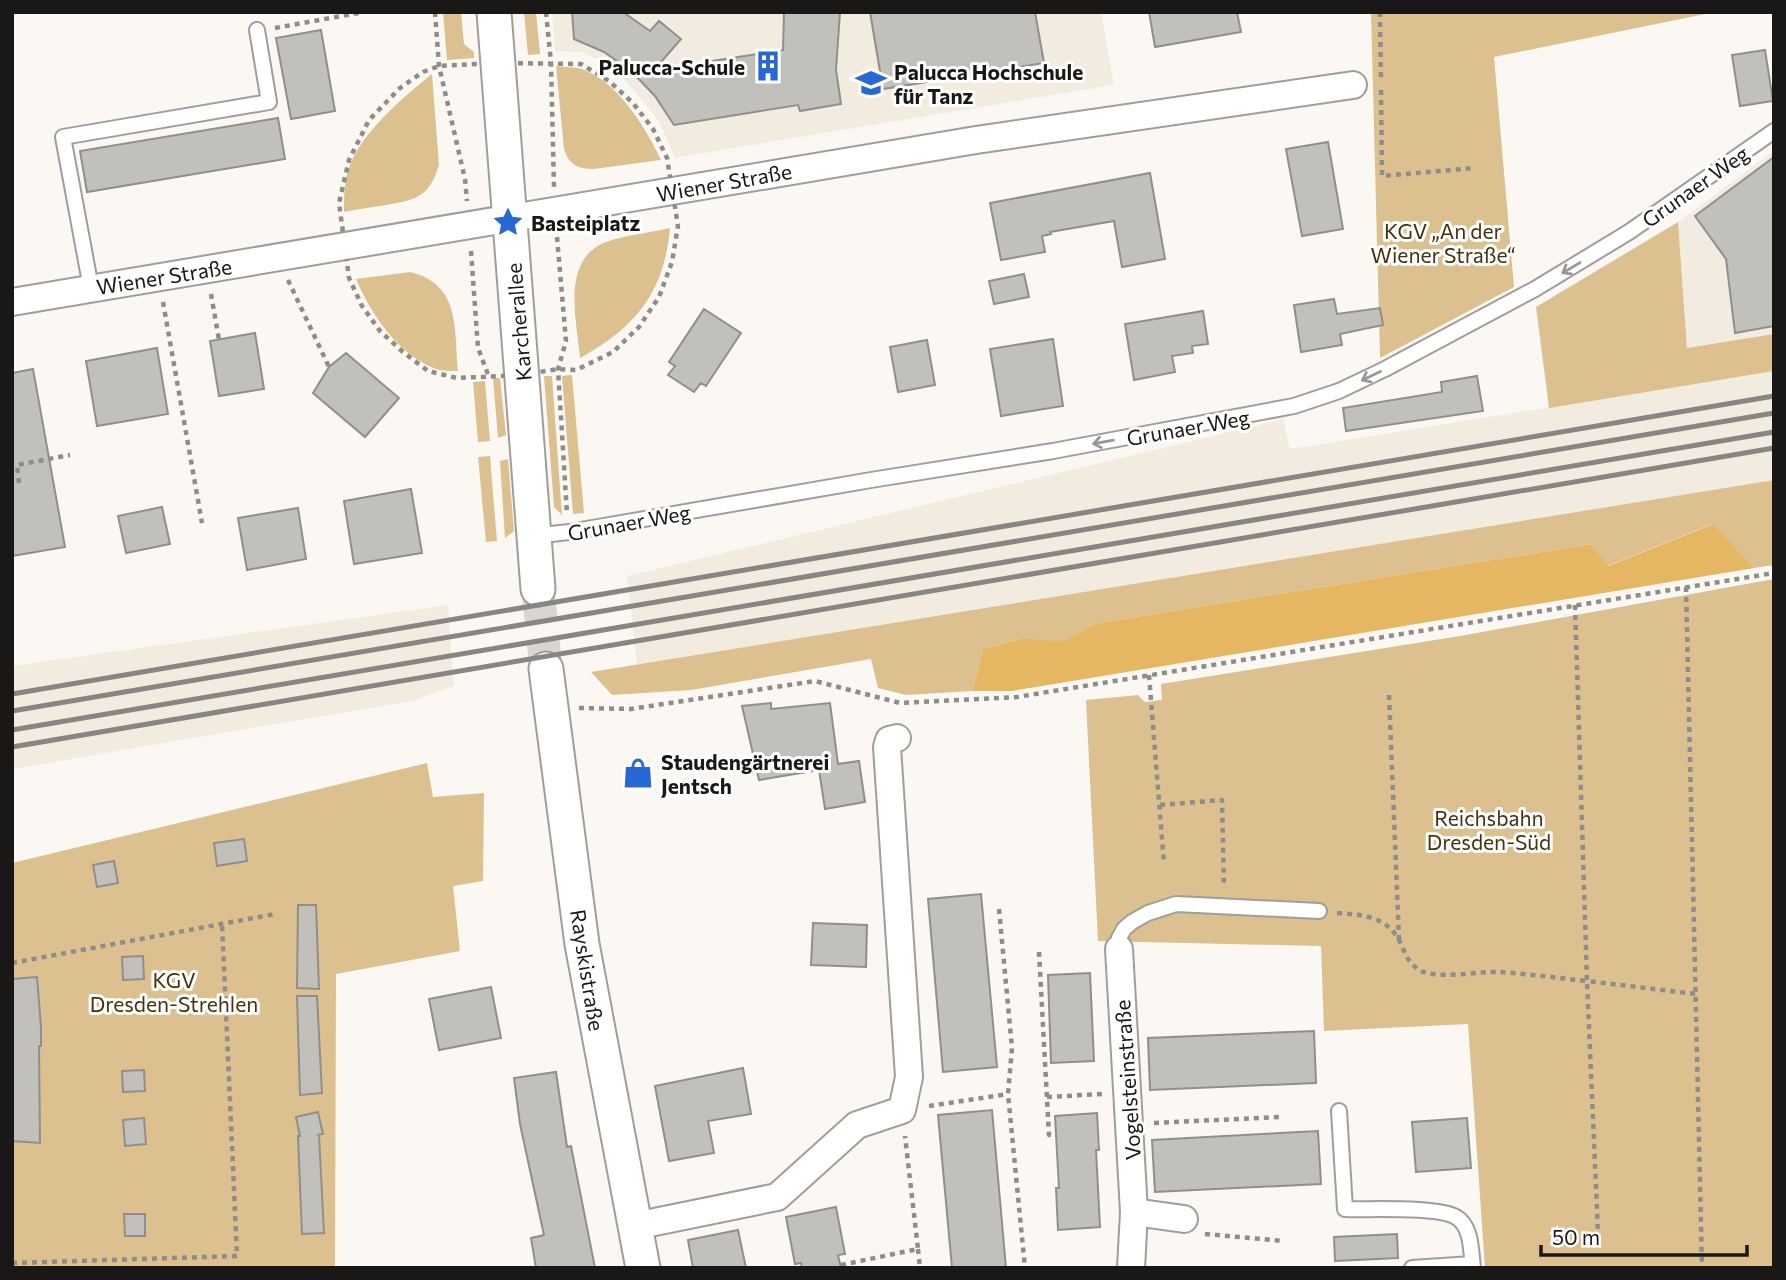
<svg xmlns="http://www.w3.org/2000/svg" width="1786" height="1280" font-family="Commissioner,sans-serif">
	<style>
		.built { fill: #f2ebe0 }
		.green { fill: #dcc090 }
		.forest { fill: #e6b762 }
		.building { fill: #c2c0bb; stroke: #918f8b; stroke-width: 2 }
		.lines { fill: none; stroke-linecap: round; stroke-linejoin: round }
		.tertiary-tunnel { stroke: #d9d6d2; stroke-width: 33; stroke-dasharray: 33 17; stroke-linecap: butt }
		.service-casing { stroke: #a19e9a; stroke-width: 18 }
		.minor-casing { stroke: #a19e9a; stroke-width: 30 }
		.tertiary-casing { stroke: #a19e9a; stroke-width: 37 }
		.path { stroke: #8f8d89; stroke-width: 4.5; stroke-dasharray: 5 5; stroke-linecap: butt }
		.service { stroke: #fff; stroke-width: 14 }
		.minor { stroke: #fff; stroke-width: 26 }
		.tertiary { stroke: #fff; stroke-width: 33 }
		.rail { stroke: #888682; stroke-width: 5 }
		.oneway { stroke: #989796 }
		.labels { text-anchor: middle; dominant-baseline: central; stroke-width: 6; stroke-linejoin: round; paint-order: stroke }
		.poi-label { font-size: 21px; font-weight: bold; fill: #191816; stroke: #fff; text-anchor: start }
		.street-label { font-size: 21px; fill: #191816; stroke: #fff }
		.park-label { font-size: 21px; fill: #45310c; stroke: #fff }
	</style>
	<rect width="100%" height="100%" fill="#fbf8f3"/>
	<path class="built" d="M 552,12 L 1101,12 L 1114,85 L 675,158 L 659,121 L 627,82 L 603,62 L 581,52 L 555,51 Z
		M 1774,151 L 1774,334 L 1687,348 L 1678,222 Z
		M 1774,371 L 1774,480 L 637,665 L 627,576 L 1283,419 L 1290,449 Z
		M 448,605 L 454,686 L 412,701 L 12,769 L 12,666 Z"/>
	<path class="green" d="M 443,12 L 461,12 L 464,44 L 474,52 L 474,58 L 447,60 Z
		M 524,12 L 536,12 L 540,54 L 528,55 Z
		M 1371,12 L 1715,12 L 1494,57 L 1514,287 L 1380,358 Z
		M 556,66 C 563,67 571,67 578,68 C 616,78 646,128 661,160 L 594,169 C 578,169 569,165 564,149 Z
		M 432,74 L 439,165 C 435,178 430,190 417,197 C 404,204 361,208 344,212 C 344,197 344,182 349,168 C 360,134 404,96 432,74 Z
		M 1678,222 L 1687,348 L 1774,334 L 1774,371 L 1549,408 L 1536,307 Z
		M 670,228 C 664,293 636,327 580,358 C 577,320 560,260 606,242 C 626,235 649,233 670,228 Z
		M 410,272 C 461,284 454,329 458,371 C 450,371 442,371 436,369 C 398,355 371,314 356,279 Z
		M 572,375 L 584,513 L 573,514 L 562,376 Z
		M 544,376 L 552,376 L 562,515 L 554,507 Z
		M 493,378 L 500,378 L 506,435 L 498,438 Z
		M 485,381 L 490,441 L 478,442 L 473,382 Z
		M 490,456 L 497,541 L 486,542 L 478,457 Z
		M 508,459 L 514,531 L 505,538 L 500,461 Z
		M 1774,480 L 1774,565 L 1754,568 L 1712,524 L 1607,566 L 1591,544 L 1097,623 L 1062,643 L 1022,638 L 983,649 L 972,691 L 906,695 L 878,688 L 871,659 L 691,690 L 612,695 L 591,672 Z
		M 1774,579 L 1774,1268 L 1485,1268 L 1468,1024 L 1324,1031 L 1321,946 L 1098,941 L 1086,700 L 1138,695 L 1145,702 L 1162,700 L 1161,684 L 1460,636 Z
		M 427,763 L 433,797 L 484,793 L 483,881 L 453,886 L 460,951 L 336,974 L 335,1268 L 12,1268 L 12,863 Z"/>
	<path class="forest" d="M 1713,524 L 1754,568 L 1012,691 L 972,691 L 983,649 L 1022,638 L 1062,642 L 1097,623 L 1591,544 L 1608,566 Z"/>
	<path class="building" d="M 572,12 L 623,12 L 650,31 L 659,21 L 681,39 L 654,70 L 783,50 L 784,12 L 840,12 L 836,70 L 841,104 L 800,111 L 798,105 L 674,125 L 655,96 L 632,72 L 604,52 L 574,39 Z
		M 870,12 L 1035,12 L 1044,63 L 883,89 Z
		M 1149,12 L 1237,12 L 1241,32 L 1155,47 Z
		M 321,30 L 335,111 L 291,119 L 276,38 Z
		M 1765,50 L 1773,101 L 1740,106 L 1732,55 Z
		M 278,118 L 285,159 L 87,192 L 80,151 Z
		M 1328,142 L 1343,229 L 1302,236 L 1286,149 Z
		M 1774,157 L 1774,326 L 1735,333 L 1726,259 L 1695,216 Z
		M 1150,173 L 1165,259 L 1122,267 L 1114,221 L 1050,232 L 1051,234 L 1042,236 L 1045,252 L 1001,260 L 990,203 Z
		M 1024,274 L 1029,297 L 994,304 L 989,281 Z
		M 1334,299 L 1337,314 L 1380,308 L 1383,325 L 1340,334 L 1342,345 L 1301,352 L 1294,305 Z
		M 704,309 L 741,333 L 706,386 L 701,383 L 694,392 L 668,375 L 675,366 L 669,362 Z
		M 1203,311 L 1208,344 L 1192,346 L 1193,353 L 1172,356 L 1175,372 L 1134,380 L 1125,324 Z
		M 255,333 L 264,389 L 219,396 L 210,341 Z
		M 1053,339 L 1063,406 L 1001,416 L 990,349 Z
		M 927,340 L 935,385 L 898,392 L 890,347 Z
		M 157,348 L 168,414 L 97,426 L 86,361 Z
		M 346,353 L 399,398 L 365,437 L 313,393 L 329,367 Z
		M 33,369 L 65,547 L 12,556 L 12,373 Z
		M 1477,376 L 1483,411 L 1346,431 L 1343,408 L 1442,392 L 1441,382 Z
		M 411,489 L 422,553 L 354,564 L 344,501 Z
		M 162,507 L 170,544 L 126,553 L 118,516 Z
		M 298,508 L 306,559 L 247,570 L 238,518 Z
		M 771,703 L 771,709 L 830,703 L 838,764 L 859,761 L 865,802 L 825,809 L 819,770 L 759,780 L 742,706 Z
		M 244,839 L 247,861 L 217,866 L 214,843 Z
		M 114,861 L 118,883 L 97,887 L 93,865 Z
		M 981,894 L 997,1067 L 943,1072 L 928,899 Z
		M 298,905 L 316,905 L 319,989 L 297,988 Z
		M 813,923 L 867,925 L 866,967 L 811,965 Z
		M 143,956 L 144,979 L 123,980 L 122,957 Z
		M 1090,973 L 1094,1061 L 1051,1063 L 1048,975 Z
		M 37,977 L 41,1027 L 41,1046 L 39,1046 L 40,1143 L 12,1141 L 12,979 Z
		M 491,987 L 501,1038 L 439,1050 L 429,999 Z
		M 297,996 L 317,996 L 322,1093 L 300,1095 Z
		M 1314,1031 L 1316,1083 L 1150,1090 L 1148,1038 Z
		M 743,1068 L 751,1114 L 708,1121 L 714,1153 L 669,1161 L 655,1086 Z
		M 144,1070 L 145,1091 L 123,1092 L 122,1071 Z
		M 556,1072 L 567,1147 L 571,1146 L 595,1268 L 536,1268 L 531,1238 L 544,1235 L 520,1124 L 514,1078 Z
		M 992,1110 L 1006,1268 L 952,1268 L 938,1115 Z
		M 318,1112 L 323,1134 L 317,1135 L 319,1135 L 324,1233 L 302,1234 L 298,1136 L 300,1136 L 296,1117 Z
		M 1097,1113 L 1099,1150 L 1096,1150 L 1100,1227 L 1058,1230 L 1056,1188 L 1059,1188 L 1055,1116 Z
		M 144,1118 L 146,1144 L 125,1146 L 123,1120 Z
		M 1467,1118 L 1471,1168 L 1416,1172 L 1412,1122 Z
		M 1318,1131 L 1321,1184 L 1155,1192 L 1152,1140 Z
		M 836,1207 L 845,1254 L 838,1255 L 841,1268 L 802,1268 L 801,1263 L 795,1264 L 786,1217 Z
		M 124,1214 L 145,1214 L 145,1236 L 125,1236 Z
		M 738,1230 L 746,1268 L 693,1268 L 688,1240 Z
		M 1397,1234 L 1398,1258 L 1335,1261 L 1334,1237 Z"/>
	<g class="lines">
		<path class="tertiary-tunnel" d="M 538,589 L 546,669"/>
		<g class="service-casing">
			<path id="service" d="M 91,288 L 63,137 L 269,102 L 257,30
				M 533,536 L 569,532 L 871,480 L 1053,451 L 1294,406 L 1339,391 L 1385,369 L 1535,289 L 1629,232 L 1774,131
				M 1119,949 L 1119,938 L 1124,929 L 1132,922 L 1148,913 L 1176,904 L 1319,911
				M 1339,1111 L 1345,1209 C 1369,1210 1437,1206 1456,1217 C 1472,1226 1471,1252 1473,1268
				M 1412,1268 L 1472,1264"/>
		</g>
		<g class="minor-casing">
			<path id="minor" d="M 12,302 L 976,140 L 1353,85
				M 1119,949 L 1134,1212 L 1131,1268
				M 1134,1212 L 1184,1219
				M 635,1226 L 777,1197 L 857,1125 L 902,1110 L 909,1077 L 887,747 L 889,740 L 897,738"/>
		</g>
		<g class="tertiary-casing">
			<path id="tertiary" d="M 494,12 L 538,589
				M 546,669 L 582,944 L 643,1268"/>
		</g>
		<path class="path" d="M 435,12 L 439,66 L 465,179 L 467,201
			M 546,12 L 551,63 L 554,187
			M 1380,12 L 1381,81
			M 275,28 L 364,12
			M 498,63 L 581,64 L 609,81 L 633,103 L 653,129 L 667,158 L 678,226 L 672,262 L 659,297 L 639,327 L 613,352 L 576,370 L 558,369 L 522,375 L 457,378 L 428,371 L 403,352 L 380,331 L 362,306 L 349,278 L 339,203 L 349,160 L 369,120 L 400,88 L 423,72 L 439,66 Z
			M 1381,90 L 1382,176 L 1474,168
			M 557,237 L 566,341 L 558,369 L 567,514
			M 471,251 L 478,348 L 489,377
			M 288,280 L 329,367
			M 211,294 L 219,340
			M 163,302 L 202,523
			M 19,483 L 17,465 L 70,455
			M 1686,587 L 1702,1268
			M 1575,605 L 1587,981 L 1696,994
			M 1149,675 L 1164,864
			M 1389,695 L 1399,940
			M 579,708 L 631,709 L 815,681 L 900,703 L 1017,697 L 1774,573
			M 1160,805 L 1222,800 L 1224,888
			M 999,909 L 1012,1048 L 1008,1094 L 1025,1268
			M 1337,913 C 1364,915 1388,916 1401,944 C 1405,954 1409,963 1419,970 C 1437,980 1479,971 1500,972 C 1529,974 1558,978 1587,981 L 1598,1233
			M 1039,952 L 1049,1135 L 1056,1135
			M 12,963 L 275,914
			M 1047,1097 L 1102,1094
			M 929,1106 L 1008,1094
			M 1154,1123 L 1279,1117
			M 1205,1234 L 1284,1241
			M 918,1249 L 920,1268
			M 12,1263 L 237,1256 L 222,924
			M 841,1265 L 918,1249 L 905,1136"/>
		<use href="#service" class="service"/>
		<use href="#minor" class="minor"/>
		<use href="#tertiary" class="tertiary"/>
		<path class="rail" d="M 12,694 L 1774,396
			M 12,711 L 1774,413
			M 12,730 L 1774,432
			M 12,747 L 1774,448"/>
	</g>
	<defs><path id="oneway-shaft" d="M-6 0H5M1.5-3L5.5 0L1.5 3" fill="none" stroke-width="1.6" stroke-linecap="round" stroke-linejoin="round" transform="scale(1.75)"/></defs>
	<g class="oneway">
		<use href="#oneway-shaft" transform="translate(1571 268) rotate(149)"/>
		<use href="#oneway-shaft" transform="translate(1371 376) rotate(154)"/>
		<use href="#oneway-shaft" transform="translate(1103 442) rotate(170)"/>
	</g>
	<defs>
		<g id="building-bare" transform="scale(2.415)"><path d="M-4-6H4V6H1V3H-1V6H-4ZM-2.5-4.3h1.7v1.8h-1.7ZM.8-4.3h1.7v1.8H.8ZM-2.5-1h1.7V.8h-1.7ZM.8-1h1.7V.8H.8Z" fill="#2868d5" stroke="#fff" stroke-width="2.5" paint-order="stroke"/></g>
		<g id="university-bare" transform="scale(2.415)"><path d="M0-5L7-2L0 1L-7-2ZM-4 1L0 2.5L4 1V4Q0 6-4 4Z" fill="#2868d5" stroke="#fff" stroke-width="2.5" paint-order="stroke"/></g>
		<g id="sight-bare" transform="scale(2.415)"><path d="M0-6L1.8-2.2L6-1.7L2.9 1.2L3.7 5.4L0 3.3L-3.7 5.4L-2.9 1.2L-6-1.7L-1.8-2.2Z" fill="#2868d5" stroke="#fff" stroke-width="2.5" paint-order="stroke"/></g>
		<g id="shop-bare" transform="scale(2.415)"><path d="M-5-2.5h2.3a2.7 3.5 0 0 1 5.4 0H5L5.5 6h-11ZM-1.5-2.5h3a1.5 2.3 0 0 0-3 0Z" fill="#2868d5" stroke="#fff" stroke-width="2.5" paint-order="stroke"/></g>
	</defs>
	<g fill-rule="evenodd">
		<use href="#building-bare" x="768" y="66"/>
		<use href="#university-bare" x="871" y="83"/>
		<use href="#sight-bare" x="508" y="222"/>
		<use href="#shop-bare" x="638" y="773"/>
	</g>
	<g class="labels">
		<g class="poi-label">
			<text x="745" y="66" text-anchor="end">Palucca-Schule</text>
			<text x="894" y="71">Palucca Hochschule<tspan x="894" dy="24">für Tanz</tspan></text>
			<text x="531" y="222">Basteiplatz</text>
			<text x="661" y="761">Staudengärtnerei<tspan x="661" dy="24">Jentsch</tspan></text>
		</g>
		<g class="street-label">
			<text transform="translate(724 182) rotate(-10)">Wiener Straße</text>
			<text transform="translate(1695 186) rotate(-35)">Grunaer Weg</text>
			<text transform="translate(164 276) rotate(-9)">Wiener Straße</text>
			<text transform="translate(518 322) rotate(-95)">Karcherallee</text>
			<text transform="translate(1188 427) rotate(-10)">Grunaer Weg</text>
			<text transform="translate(629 522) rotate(-10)">Grunaer Weg</text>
			<text transform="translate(588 970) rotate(81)">Rayskistraße</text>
			<text transform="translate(1127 1080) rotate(-94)">Vogelsteinstraße</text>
		</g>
		<g class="park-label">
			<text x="1443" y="230">KGV „An der<tspan x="1443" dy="24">Wiener Straße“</tspan></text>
			<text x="1489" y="817">Reichsbahn<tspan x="1489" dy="24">Dresden-Süd</tspan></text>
			<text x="174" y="979">KGV<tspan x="174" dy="24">Dresden-Strehlen</tspan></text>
		</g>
	</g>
	<rect width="1786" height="1280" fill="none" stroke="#191816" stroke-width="28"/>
	<path d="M1541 1245v10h206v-10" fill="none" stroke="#191816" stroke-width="3.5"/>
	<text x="1552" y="1245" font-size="21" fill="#191816" stroke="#ffffff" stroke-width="5" paint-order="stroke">50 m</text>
</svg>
